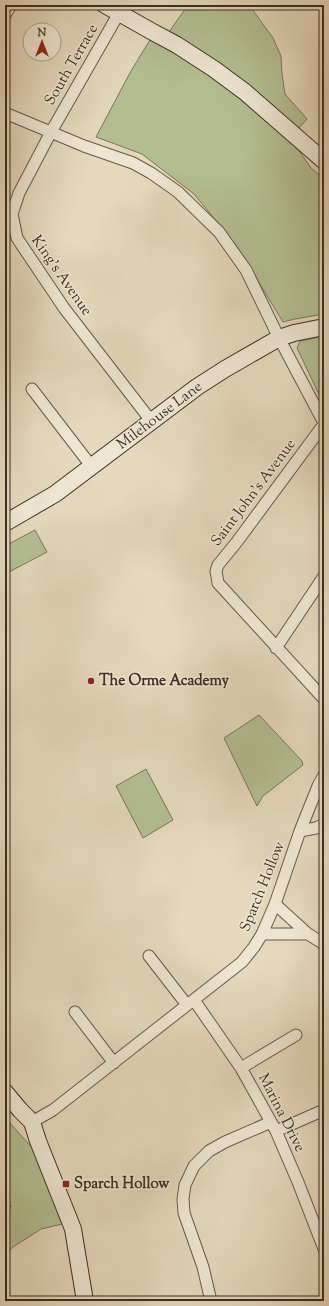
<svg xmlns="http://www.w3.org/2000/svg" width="329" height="1306" font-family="'Sorts Mill Goudy',serif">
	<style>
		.green { fill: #b3bf92; stroke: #76775a }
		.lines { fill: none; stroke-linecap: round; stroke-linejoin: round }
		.stream { stroke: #73817d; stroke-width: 3 }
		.street-casing { stroke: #655948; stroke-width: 13 }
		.secondary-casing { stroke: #3a2f22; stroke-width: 18 }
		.street { stroke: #eee6d3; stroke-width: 11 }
		.secondary { stroke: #eee6d3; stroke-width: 16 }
		.poi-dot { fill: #8f2418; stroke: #eee6d3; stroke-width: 1.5 }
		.labels { text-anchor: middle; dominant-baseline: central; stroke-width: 3; stroke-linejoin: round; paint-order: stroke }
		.street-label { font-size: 15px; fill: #3a2f22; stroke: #eee6d3 }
		.poi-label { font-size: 15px; font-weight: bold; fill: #3a2f22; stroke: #eee6d3; text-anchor: start }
	</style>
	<rect width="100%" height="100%" fill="#e5d8bc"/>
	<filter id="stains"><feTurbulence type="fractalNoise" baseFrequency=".005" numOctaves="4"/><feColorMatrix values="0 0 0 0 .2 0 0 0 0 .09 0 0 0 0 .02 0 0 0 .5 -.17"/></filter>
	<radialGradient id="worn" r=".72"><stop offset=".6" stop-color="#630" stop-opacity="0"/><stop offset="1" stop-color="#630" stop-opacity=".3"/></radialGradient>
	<path class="green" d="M 188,5 L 249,5 L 273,38 L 281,56 L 282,74 L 285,94 L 307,119 L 298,129 L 169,32 Z
		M 150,40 L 197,64 L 293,142 L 311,168 L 324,179 L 324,314 L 295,319 L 283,322 L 236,245 L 194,194 L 142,154 L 96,137 L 131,71 Z
		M 324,336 L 324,405 L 297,348 L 300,341 Z
		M 35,530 L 47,552 L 9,572 L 5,564 L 5,546 Z
		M 259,715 L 302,761 L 303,765 L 263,796 L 257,806 L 224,738 Z
		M 146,769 L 173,820 L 143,838 L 116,786 Z
		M 5,1114 L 10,1123 L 34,1150 L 67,1223 L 41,1229 L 13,1247 L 5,1256 Z"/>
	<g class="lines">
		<path class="stream" d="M 5,1211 L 10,1206"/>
		<g class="street-casing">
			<path id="street" d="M 119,13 L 51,132 L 19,193 L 12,214 L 17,238 L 64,308 L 152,422
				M 5,15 L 11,5
				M 5,113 L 84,146 L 133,163 L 151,173 L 178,192 L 219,232 L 246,270 L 279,338 L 324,423
				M 32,389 L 92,467
				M 324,424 L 236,543 L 218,565 L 216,571 L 218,583 L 324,699
				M 276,648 L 324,576
				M 300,831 L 316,828 L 324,824
				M 275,904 L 308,934 L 324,944
				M 262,934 L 308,934
				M 149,956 L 187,1005
				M 194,1000 L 241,1068 L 276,1131 L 298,1182 L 324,1249
				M 75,1012 L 114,1063
				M 241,1068 L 296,1035
				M 32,1122 L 53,1110 L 242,962 L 254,947 L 262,934 L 275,904 L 300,831 L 318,786 L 324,775
				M 276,1131 L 324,1110
				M 211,1301 L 203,1267 L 184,1213 L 183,1199 L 185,1185 L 194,1166 L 209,1151 L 225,1142 L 271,1122"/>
		</g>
		<g class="secondary-casing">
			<path id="secondary" d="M 105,5 L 151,31 L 177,45 L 214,69 L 245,92 L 324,161
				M 5,523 L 55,494 L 197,387 L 225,369 L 279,338 L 294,333 L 324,327
				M 5,1092 L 20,1110 L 32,1122 L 38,1141 L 73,1229 L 85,1301"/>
		</g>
		<use href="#street" class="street"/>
		<use href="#secondary" class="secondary"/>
	</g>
	<g class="poi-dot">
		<circle cx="91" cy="681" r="4"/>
		<rect x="62" y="1180" width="8" height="8" rx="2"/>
	</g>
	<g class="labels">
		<g class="street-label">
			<text transform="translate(72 65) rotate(-60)">South Terrace</text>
			<text transform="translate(61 276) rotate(55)">King's Avenue</text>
			<text transform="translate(160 416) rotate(-37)">Milehouse Lane</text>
			<text transform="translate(254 493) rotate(-53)">Saint John's Avenue</text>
			<text transform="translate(263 887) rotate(-68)">Sparch Hollow</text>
			<text transform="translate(281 1113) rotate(63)">Marina Drive</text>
		</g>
		<g class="poi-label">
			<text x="99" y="681">The Orme Academy</text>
			<text x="74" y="1184">Sparch Hollow</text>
		</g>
	</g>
	<rect width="329" height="1306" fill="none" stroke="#e5d8bc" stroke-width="20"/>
	<rect x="6" y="6" width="317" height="1294" fill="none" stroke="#3a2f22" stroke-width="2"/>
	<rect x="10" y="10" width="309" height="1286" fill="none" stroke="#3a2f22"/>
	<g transform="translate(42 42)"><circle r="19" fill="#eee6d3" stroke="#a69d8c"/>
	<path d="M0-3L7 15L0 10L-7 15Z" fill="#8f2418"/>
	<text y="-6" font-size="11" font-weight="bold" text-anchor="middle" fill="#3a2f22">N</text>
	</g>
	<rect width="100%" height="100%" filter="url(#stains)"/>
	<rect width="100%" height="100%" fill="url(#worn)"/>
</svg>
